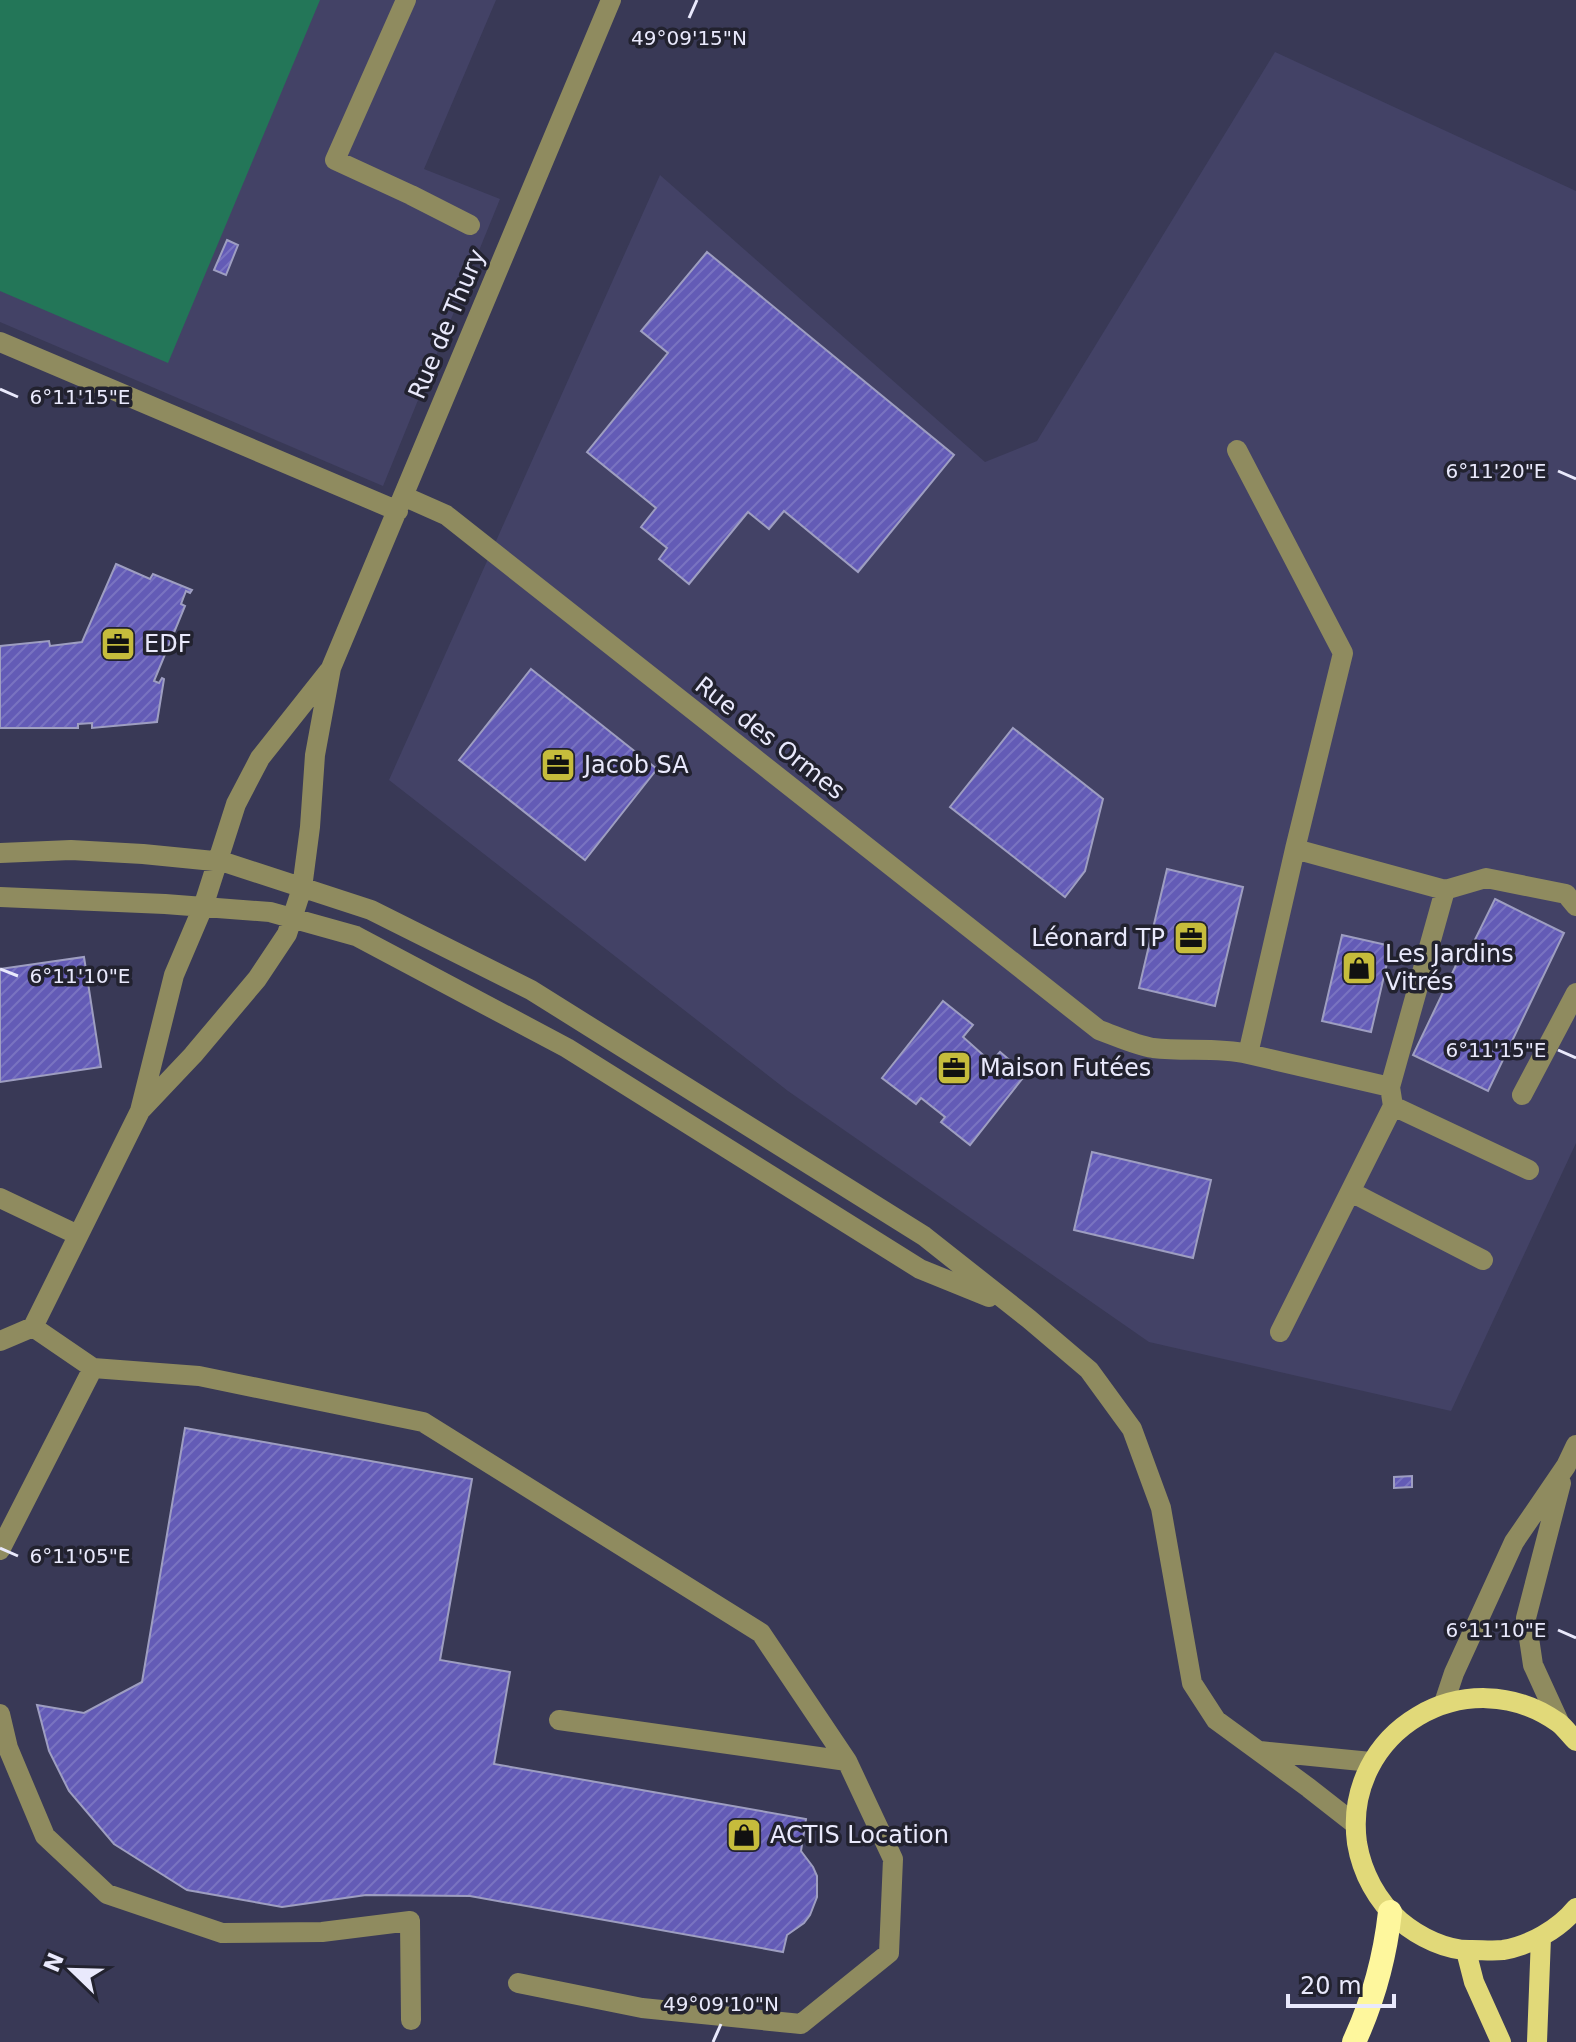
<svg xmlns="http://www.w3.org/2000/svg" width="1576" height="2042" font-family="'DejaVu Sans',sans-serif">
	<style>
		.built { fill: #434266 }
		.pitch { fill: #237658 }
		.building { fill: url(#building-hatch); stroke: #9e9ec1; stroke-width: 2 }
		.lines { fill: none; stroke-linecap: round; stroke-linejoin: round }
		.minor { stroke: #8f8b5f; stroke-width: 20 }
		.major { stroke: #e1d979; stroke-width: 20 }
		.highway { stroke: #fef79d; stroke-width: 24 }
		.ticks { fill: none; stroke: #e9e9fc; stroke-width: 3 }
		.labels { text-anchor: middle; dominant-baseline: central; stroke-width: 7; stroke-linejoin: round; paint-order: stroke }
		.street-label { font-size: 24px; fill: #e9e9fc; stroke: #22222f }
		.poi-label { font-size: 24px; fill: #e9e9fc; stroke: #22222f; text-anchor: start }
		.ticks-label { font-size: 20px; text-anchor: middle; fill: #e9e9fc; stroke: #22222f; stroke-width: 7; stroke-linejoin: round; paint-order: stroke }
	</style>
	<defs>
		<pattern id="building-hatch" width="6" height="6" patternUnits="userSpaceOnUse" patternTransform="scale(2)"><rect width="6" height="6" fill="#635bb6"/><path d="M-1 1l2-2M0 6l6-6M5 7l2-2" fill="none" stroke="#7973c1"/></pattern>
	</defs>
	<rect width="100%" height="100%" fill="#393956"/>
	<path class="built" d="M 0,0 L 496,0 L 424,169 L 500,199 L 383,486 L 0,322 Z
		M 1275,52 L 1576,191 L 1576,1143 L 1451,1411 L 1149,1342 L 788,1091 L 389,780 L 660,175 L 985,462 L 1037,441 Z"/>
	<path class="pitch" d="M 0,0 L 320,0 L 168,363 L 0,291 Z"/>
	<path class="building" d="M 227,240 L 238,245 L 226,275 L 214,270 Z
		M 707,252 L 954,455 L 858,572 L 784,511 L 769,529 L 748,512 L 689,584 L 659,559 L 667,548 L 641,527 L 656,508 L 587,452 L 668,353 L 641,331 Z
		M 116,564 L 150,579 L 153,574 L 192,590 L 190,593 L 186,591 L 181,604 L 185,606 L 154,681 L 159,683 L 162,678 L 164,679 L 157,722 L 92,728 L 92,723 L 78,724 L 78,728 L 0,728 L 0,646 L 49,641 L 50,646 L 82,642 Z
		M 531,669 L 657,769 L 585,860 L 459,760 Z
		M 1013,728 L 1103,799 L 1085,871 L 1065,897 L 950,807 Z
		M 1167,869 L 1243,887 L 1215,1006 L 1139,988 Z
		M 1495,899 L 1564,933 L 1488,1091 L 1413,1055 L 1459,959 L 1464,962 Z
		M 1342,935 L 1391,946 L 1371,1032 L 1322,1021 Z
		M 84,957 L 101,1067 L 0,1082 L 0,969 Z
		M 943,1001 L 973,1025 L 963,1037 L 991,1062 L 1000,1052 L 1026,1074 L 970,1145 L 941,1122 L 945,1117 L 921,1098 L 916,1104 L 882,1078 Z
		M 1092,1152 L 1211,1180 L 1193,1258 L 1074,1230 Z
		M 185,1428 L 472,1479 L 440,1660 L 510,1672 L 494,1764 L 806,1819 L 801,1851 L 813,1867 L 817,1876 L 817,1897 L 810,1915 L 804,1923 L 787,1935 L 783,1952 L 470,1896 L 366,1895 L 282,1907 L 187,1890 L 114,1844 L 69,1791 L 49,1751 L 37,1705 L 84,1713 L 142,1682 Z
		M 1412,1476 L 1412,1487 L 1394,1488 L 1394,1477 Z"/>
	<g class="lines">
		<path class="minor" d="M 406,0 L 335,160 L 411,195 L 470,225
			M 0,342 L 398,511
			M 1237,450 L 1343,653 L 1295,849
			M 403,496 L 446,515 L 1099,1030 C 1116,1036 1135,1045 1153,1048 C 1185,1052 1217,1047 1248,1054 L 1390,1087 L 1445,890 L 1295,849 L 1248,1054
			M 0,853 L 71,850 L 143,854 L 224,862 L 371,910 L 531,990 L 924,1236 L 1029,1319 L 1089,1370 L 1132,1429 L 1161,1508 L 1192,1683 L 1216,1720 L 1309,1788 L 1355,1824
			M 1445,890 L 1486,878 L 1566,894 L 1576,906
			M 0,897 L 165,904 L 270,912 L 356,936 L 567,1048 L 920,1269 L 989,1297
			M 1522,1095 L 1576,993
			M 1393,1106 L 1529,1170
			M 140,1111 L 193,1055 L 257,979 L 287,934 L 302,888 L 310,827 L 315,755 L 331,668 L 611,0
			M 1351,1192 L 1483,1260
			M 0,1198 L 78,1235
			M 33,1327 L 93,1368 L 199,1376 L 423,1422 L 761,1633 L 847,1761 L 893,1859 L 889,1953 L 801,2024 L 642,2008 L 518,1983
			M 1280,1332 L 1393,1106 L 1390,1087
			M 0,1341 L 33,1327 L 140,1111 L 174,975 L 203,907 L 236,804 L 260,758 L 329,671
			M 0,1550 L 93,1368
			M 1444,1703 L 1454,1673 L 1514,1542 L 1566,1466 L 1576,1445
			M 0,1714 L 8,1748 L 45,1836 L 107,1894 L 222,1933 L 322,1932 L 410,1921 L 411,2020
			M 559,1720 L 847,1761
			M 1560,1724 L 1533,1665 L 1526,1618 L 1561,1483
			M 1260,1751 L 1371,1762"/>
		<path class="major" d="M 1576,1741 C 1570,1735 1565,1728 1559,1723 C 1467,1657 1342,1731 1357,1843 C 1362,1873 1377,1901 1400,1921 C 1419,1937 1447,1951 1472,1950 C 1482,1950 1493,1951 1503,1950 C 1529,1946 1559,1929 1576,1908
			M 1466,1951 L 1474,1982 L 1501,2042
			M 1537,2042 L 1541,1937"/>
		<path class="highway" d="M 1354,2042 C 1373,2001 1385,1957 1390,1912"/>
	</g>
	<path class="ticks" d="M 689,18 L 697,0M 0,389 L 18,397M 1558,471 L 1576,479M 0,969 L 18,976M 1558,1050 L 1576,1058M 0,1548 L 18,1556M 1558,1630 L 1576,1638M 713,2042 L 721,2024"/>
	<defs>
		<g id="office-square" transform="scale(1.8)"><rect x="-9" y="-9" width="18" height="18" rx="4" fill="#c6bc3c" stroke="#22222f"/><path d="M-6-3h4V-5.5h4V-3h4V5H-6ZM-1-4.5V-3h2v-1.5ZM-6 0V1H6V0Z" fill="#111"/></g>
		<g id="shop-square" transform="scale(1.8)"><rect x="-9" y="-9" width="18" height="18" rx="4" fill="#c6bc3c" stroke="#22222f"/><path d="M-5-2.5h2.3a2.7 3.5 0 0 1 5.4 0H5L5.5 6h-11ZM-1.5-2.5h3a1.5 2.3 0 0 0-3 0Z" fill="#111"/></g>
	</defs>
	<g fill-rule="evenodd">
		<use href="#office-square" x="118" y="644"/>
		<use href="#office-square" x="558" y="765"/>
		<use href="#office-square" x="1191" y="938"/>
		<use href="#shop-square" x="1359" y="968"/>
		<use href="#office-square" x="954" y="1068"/>
		<use href="#shop-square" x="744" y="1835"/>
	</g>
	<g class="labels">
		<g class="street-label">
			<text transform="translate(447 324) rotate(-67)">Rue de Thury</text>
			<text transform="translate(770 738) rotate(38)">Rue des Ormes</text>
		</g>
		<g class="poi-label">
			<text x="144" y="644">EDF</text>
			<text x="584" y="765">Jacob SA</text>
			<text x="1165" y="938" text-anchor="end">Léonard TP</text>
			<text x="1385" y="954">Les Jardins<tspan x="1385" dy="28">Vitrés</tspan></text>
			<text x="980" y="1068">Maison Futées</text>
			<text x="770" y="1835">ACTIS Location</text>
		</g>
	</g>
	<g class="ticks-label">
		<text x="689" y="45">49°09'15"N</text>
		<text x="80" y="404">6°11'15"E</text>
		<text x="1496" y="478">6°11'20"E</text>
		<text x="80" y="983">6°11'10"E</text>
		<text x="1496" y="1057">6°11'15"E</text>
		<text x="80" y="1563">6°11'05"E</text>
		<text x="1496" y="1637">6°11'10"E</text>
		<text x="721" y="2011">49°09'10"N</text>
	</g>
	<g transform="translate(72 1970) rotate(293)" stroke="#22222f" stroke-width="6" paint-order="stroke">
	<path d="M0-6L14 30L0 20L-14 30Z" fill="#e9e9fc"/>
	<text y="-12" font-size="22" font-weight="bold" text-anchor="middle" fill="#e9e9fc">N</text>
	</g>
	<path d="M1288 1994v12h106v-12" fill="none" stroke="#e9e9fc" stroke-width="4"/>
	<text x="1300" y="1994" font-size="24" fill="#e9e9fc" stroke="#22222f" stroke-width="6" paint-order="stroke">20 m</text>
</svg>
